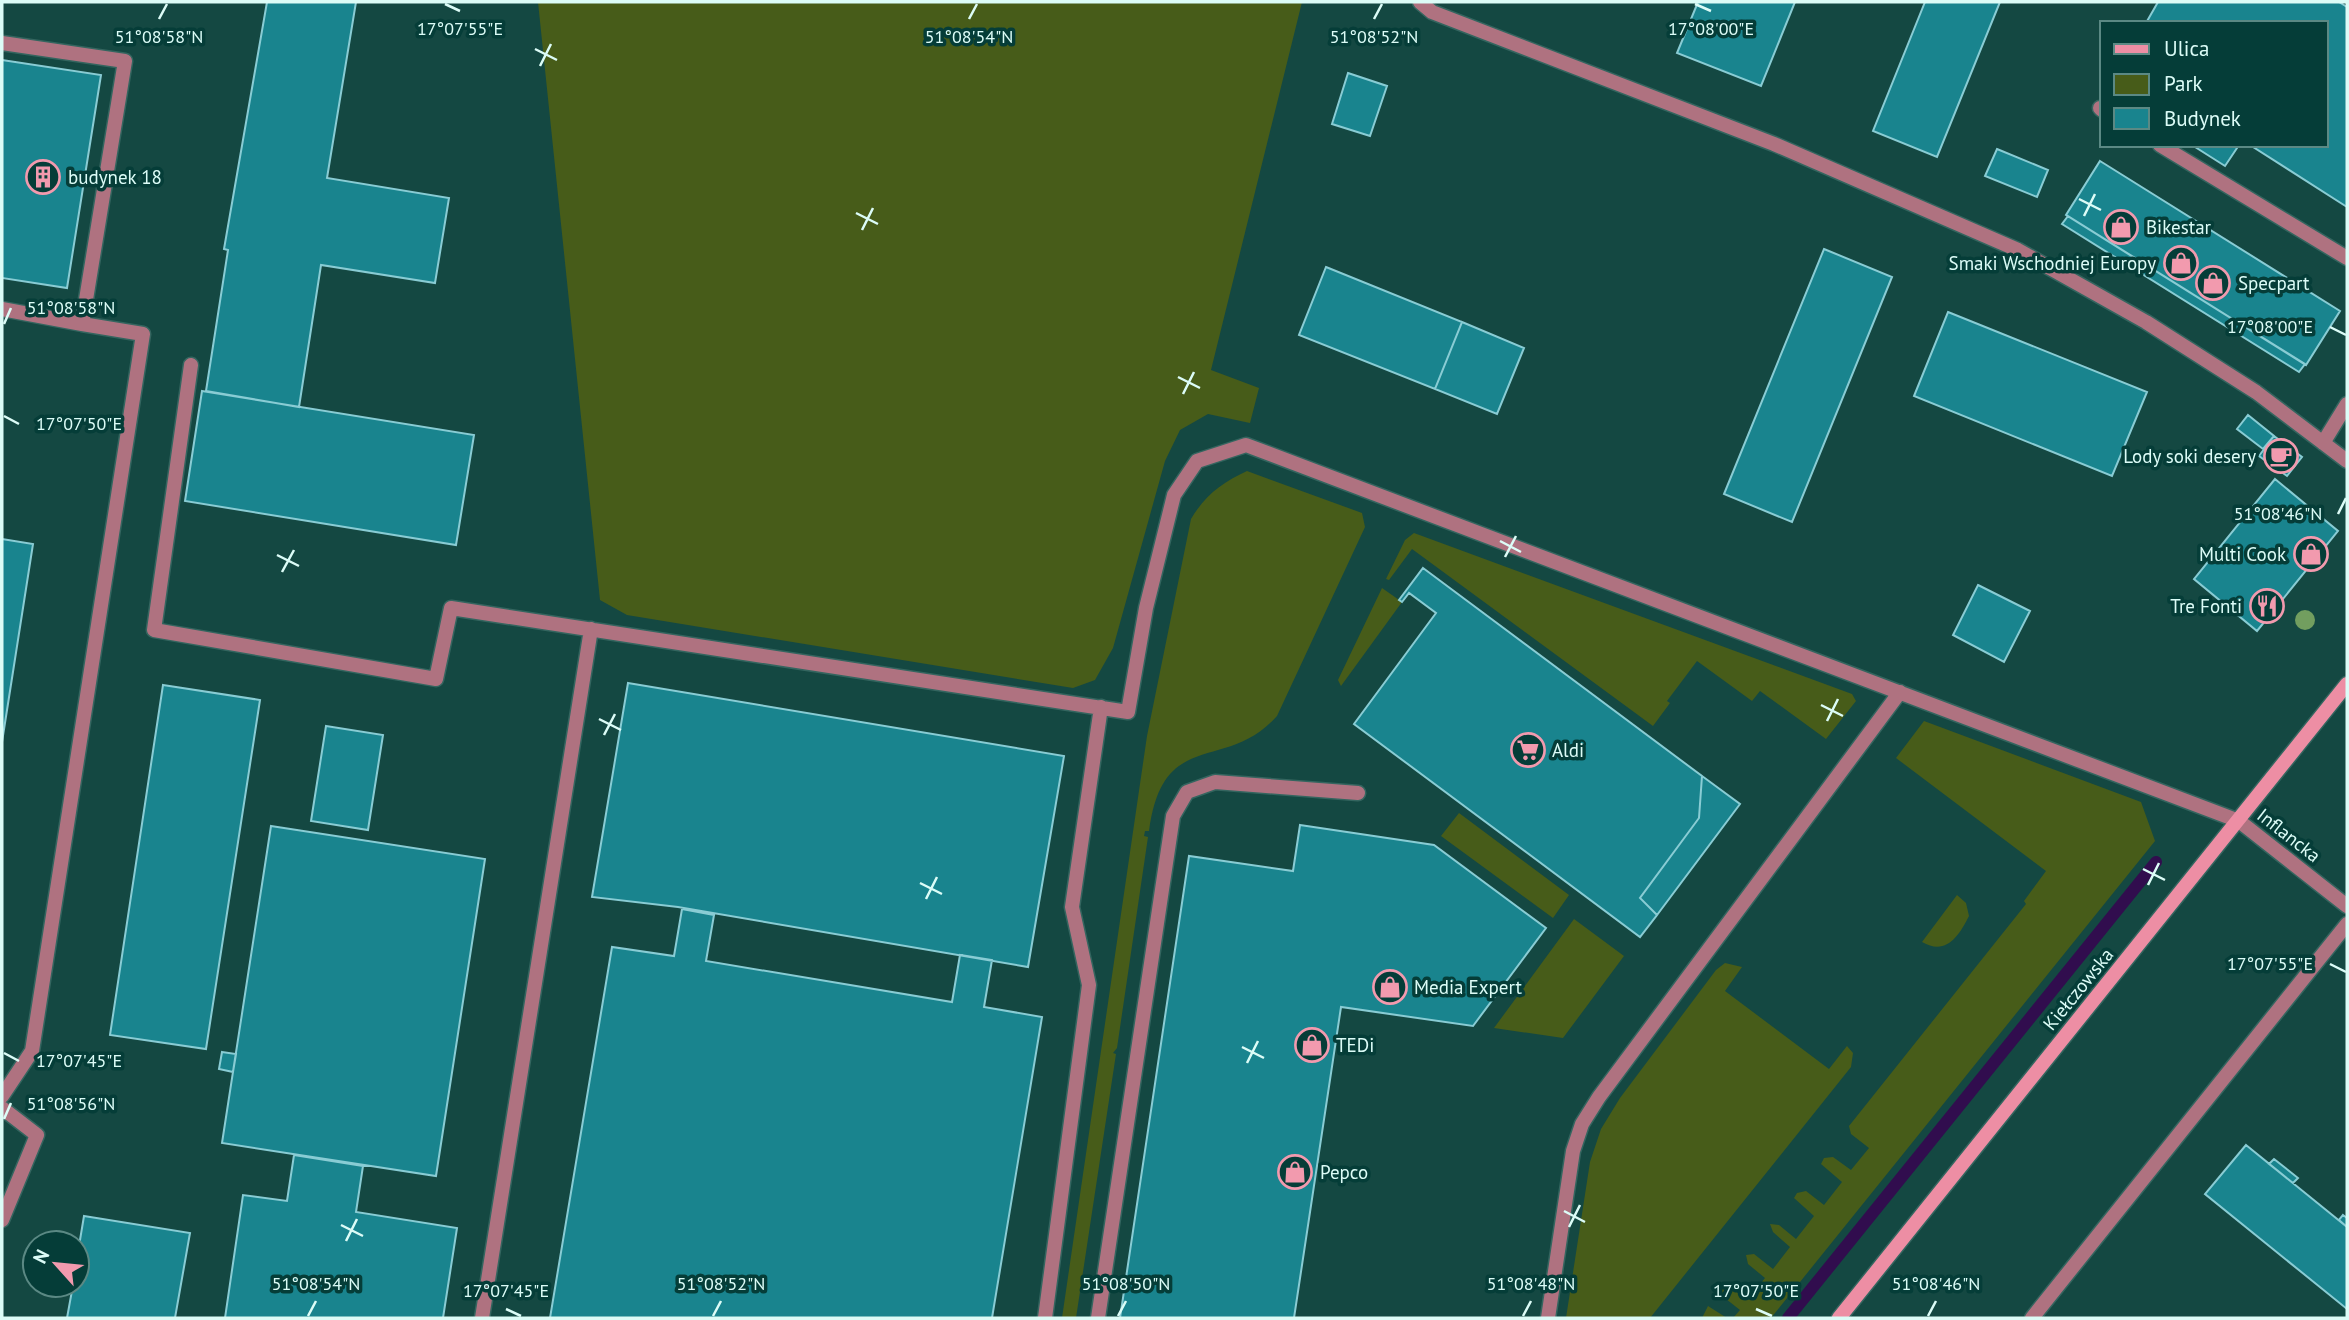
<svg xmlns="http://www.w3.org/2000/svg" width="2349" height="1320" font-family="'PT Sans',sans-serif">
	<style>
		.green { fill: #475c19 }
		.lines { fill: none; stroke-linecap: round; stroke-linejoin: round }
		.stream { stroke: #310d4e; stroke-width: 12 }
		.building { fill: #19848e; stroke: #89ccd4; stroke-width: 2 }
		.lane-casing { stroke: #34655f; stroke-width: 17 }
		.street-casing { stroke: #34655f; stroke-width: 17 }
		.secondary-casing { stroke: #34655f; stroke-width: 17 }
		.lane { stroke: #af7280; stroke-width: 14 }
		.street { stroke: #af7280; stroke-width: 14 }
		.secondary { stroke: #ed8ea4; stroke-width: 14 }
		.tree { fill: #729e5f }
		.ticks { fill: none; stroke: #dcfcf7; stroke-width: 2.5 }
		.labels { text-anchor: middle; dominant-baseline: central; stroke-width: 7; stroke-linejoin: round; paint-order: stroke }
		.poi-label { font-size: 19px; fill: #dcfcf7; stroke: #053d38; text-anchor: start }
		.street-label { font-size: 19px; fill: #dcfcf7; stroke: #053d38 }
		.ticks-label { font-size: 18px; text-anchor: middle; fill: #dcfcf7; stroke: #053d38; stroke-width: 7; stroke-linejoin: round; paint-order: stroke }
	</style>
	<rect width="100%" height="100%" fill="#144842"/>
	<path class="green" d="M 538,2 L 1302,2 L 1211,370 L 1259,388 L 1250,423 L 1208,414 L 1180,430 L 1165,461 L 1113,648 L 1095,680 L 1073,688 L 627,615 L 600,600 Z
		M 1247,471 L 1362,513 L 1365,527 L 1277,716 C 1226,774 1163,726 1149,831 L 1145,831 L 1144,836 L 1148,837 L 1117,1048 L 1113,1053 L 1116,1054 L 1076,1318 L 1062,1318 L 1147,736 L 1191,519 C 1205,495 1223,482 1247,471 Z
		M 1414,533 L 1852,694 L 1856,701 L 1826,739 L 1760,691 L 1752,701 L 1697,661 L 1667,701 L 1670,703 L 1653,726 L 1412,549 L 1389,580 L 1386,579 L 1405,540 Z
		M 1382,588 L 1402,602 L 1341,686 L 1338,680 Z
		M 1924,721 L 2141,802 L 2155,841 L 1771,1318 L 1733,1318 L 1740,1310 L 1721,1295 L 1721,1287 L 1729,1286 L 1747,1300 L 1765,1278 L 1748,1264 L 1746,1255 L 1754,1254 L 1773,1269 L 1790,1247 L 1773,1232 L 1770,1224 L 1779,1225 L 1796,1239 L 1814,1216 L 1794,1198 L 1797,1193 L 1806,1191 L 1824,1205 L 1842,1182 L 1821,1164 L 1824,1158 L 1833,1157 L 1851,1170 L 1869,1148 L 1851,1134 L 1849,1126 L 2026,904 L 2024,901 L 2046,871 L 1896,758 Z
		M 1459,813 L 1569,895 L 1553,918 L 1441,836 Z
		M 1957,895 L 1966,903 L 1969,916 C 1959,936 1946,956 1922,942 Z
		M 1574,919 L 1624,956 L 1563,1038 L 1494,1028 Z
		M 1725,963 L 1742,967 L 1725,991 L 1829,1069 L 1847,1046 L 1853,1053 L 1851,1067 L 1650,1318 L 1566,1318 L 1590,1162 L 1601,1129 L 1620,1098 L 1716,970 Z
		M 1708,1306 L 1727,1318 L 1702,1318 Z"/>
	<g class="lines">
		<path class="stream" d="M 1788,1318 L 2156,862"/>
	</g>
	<path class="building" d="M 267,2 L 356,2 L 327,178 L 449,198 L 435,283 L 321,265 L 299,407 L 206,391 L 228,250 L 224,249 Z
		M 1698,2 L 1795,2 L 1761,86 L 1677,53 Z
		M 1925,2 L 2000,2 L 1937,157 L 1873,131 Z
		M 2158,2 L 2339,2 L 2347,7 L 2347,207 L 2250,145 L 2326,145 L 2326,23 L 2146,23 Z
		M 2,60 L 101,75 L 67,288 L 2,278 Z
		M 1348,73 L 1387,86 L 1370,136 L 1332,124 Z
		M 2192,145 L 2239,145 L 2225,166 Z
		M 1997,149 L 2048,170 L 2037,197 L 1985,176 Z
		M 2100,161 L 2340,311 L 2306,365 L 2066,215 Z
		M 2068,216 L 2231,318 L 2305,364 L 2299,372 L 2062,224 Z
		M 1824,249 L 1892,277 L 1792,522 L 1724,494 Z
		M 1326,267 L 1462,322 L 1435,389 L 1299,335 Z
		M 1948,312 L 2147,392 L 2112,476 L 1914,396 Z
		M 1462,322 L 1524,348 L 1497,414 L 1435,389 Z
		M 202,391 L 474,435 L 456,545 L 185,501 Z
		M 2248,415 L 2274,436 L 2263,449 L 2237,429 Z
		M 2274,436 L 2302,457 L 2287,476 L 2259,456 Z
		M 2275,479 L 2338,531 L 2257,631 L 2194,579 Z
		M 2,539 L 33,544 L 2,742 Z
		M 1423,568 L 1702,776 L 1699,818 L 1640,898 L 1657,915 L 1640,937 L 1354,724 L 1436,613 L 1409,593 L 1402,602 L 1399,600 Z
		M 1978,585 L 2030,611 L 2004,662 L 1953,635 Z
		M 628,683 L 1064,756 L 1028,967 L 678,907 L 592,897 Z
		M 163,685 L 260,700 L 206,1049 L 110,1035 Z
		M 326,726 L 383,735 L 368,830 L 311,821 Z
		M 1702,776 L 1740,804 L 1657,915 L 1640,898 L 1699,818 Z
		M 1300,825 L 1434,845 L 1546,928 L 1473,1026 L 1341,1007 L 1294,1318 L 1120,1318 L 1189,856 L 1293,871 Z
		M 271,826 L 485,859 L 436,1176 L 222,1143 Z
		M 682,909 L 714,915 L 706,961 L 952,1002 L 960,955 L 992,960 L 984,1007 L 1042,1017 L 992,1318 L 550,1318 L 612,947 L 674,956 Z
		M 222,1052 L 236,1054 L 233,1072 L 219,1069 Z
		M 2246,1145 L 2347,1227 L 2347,1309 L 2205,1194 Z
		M 294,1155 L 363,1166 L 356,1212 L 457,1228 L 443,1318 L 225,1318 L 243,1195 L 287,1201 Z
		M 2274,1159 L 2298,1178 L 2293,1183 L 2269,1164 Z
		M 2343,1215 L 2347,1218 L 2347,1227 L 2339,1220 Z
		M 84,1216 L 190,1233 L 175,1318 L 67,1318 L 73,1285 L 77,1285 L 77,1258 Z"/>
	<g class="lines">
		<g class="lane-casing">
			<path id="lane" d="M 1420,2 L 1432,12 L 1774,144 L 2018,250 L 2146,322 L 2256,392 L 2347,461
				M 2,43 L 125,61 L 82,324 L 2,309
				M 2100,108 L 2102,110
				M 2160,145 L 2347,258
				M 191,365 L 154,630 L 436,679 L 451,608 L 1128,712 L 1146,608 L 1174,495 L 1197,461 L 1246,445 L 2239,821
				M 2323,443 L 2347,404
				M 2,1096 L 32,1051 L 143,334 L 82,324
				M 2,1108 L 37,1135 L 2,1220
				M 482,1318 L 591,629
				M 1045,1318 L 1089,985 L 1072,907 L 1101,707
				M 1098,1318 L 1173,816 L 1187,792 L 1215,782 L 1358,793
				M 1548,1318 L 1573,1151 L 1582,1124 L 1599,1097 L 1900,692
				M 2032,1318 L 2347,924"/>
		</g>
		<g class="street-casing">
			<path id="street" d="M 2239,821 L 2347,906"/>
		</g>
		<g class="secondary-casing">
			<path id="secondary" d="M 1839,1318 L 2347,684"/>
		</g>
		<use href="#lane" class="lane"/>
		<use href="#street" class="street"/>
		<use href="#secondary" class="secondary"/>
	</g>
	<circle class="tree" cx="2305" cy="620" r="10"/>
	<path class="ticks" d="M 445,4 L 460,11M 1695,4 L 1711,11M 159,19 L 167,4M 969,19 L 977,4M 1374,19 L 1382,4M 535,49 L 557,60M 540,66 L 551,44M 2079,199 L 2101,210M 856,213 L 878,224M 2084,216 L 2095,194M 862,230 L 873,208M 4,324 L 11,308M 2330,327 L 2346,335M 1178,377 L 1200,388M 1183,394 L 1194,372M 4,416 L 19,424M 2338,514 L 2346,498M 1500,541 L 1521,552M 277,555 L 299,566M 1505,557 L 1516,536M 282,572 L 294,550M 1821,705 L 1843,716M 599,719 L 621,730M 1827,721 L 1838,699M 604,735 L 615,714M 2143,869 L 2165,880M 920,883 L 942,894M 2148,885 L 2159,863M 926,899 L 937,877M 2330,964 L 2346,972M 1242,1047 L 1264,1058M 4,1053 L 19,1061M 1247,1063 L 1258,1041M 4,1119 L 11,1103M 1564,1211 L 1585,1222M 341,1225 L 363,1236M 1569,1227 L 1580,1205M 346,1241 L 357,1219M 506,1309 L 521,1316M 1756,1309 L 1772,1316M 308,1316 L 316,1301M 713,1316 L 721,1301M 1118,1316 L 1126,1301M 1523,1316 L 1531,1301M 1928,1316 L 1936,1301"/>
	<defs>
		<g id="building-ring" transform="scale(1.75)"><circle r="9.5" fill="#053d38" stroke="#f29aae" stroke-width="1.5"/><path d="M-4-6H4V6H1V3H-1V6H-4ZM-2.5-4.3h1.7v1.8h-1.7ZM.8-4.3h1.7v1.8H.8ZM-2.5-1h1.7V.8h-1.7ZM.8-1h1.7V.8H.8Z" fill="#f29aae"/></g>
		<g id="shop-ring" transform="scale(1.75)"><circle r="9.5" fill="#053d38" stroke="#f29aae" stroke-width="1.5"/><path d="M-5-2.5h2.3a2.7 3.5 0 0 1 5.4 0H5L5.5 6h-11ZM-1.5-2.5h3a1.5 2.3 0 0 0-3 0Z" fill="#f29aae"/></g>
		<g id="cafe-ring" transform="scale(1.75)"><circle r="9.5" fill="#053d38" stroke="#f29aae" stroke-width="1.5"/><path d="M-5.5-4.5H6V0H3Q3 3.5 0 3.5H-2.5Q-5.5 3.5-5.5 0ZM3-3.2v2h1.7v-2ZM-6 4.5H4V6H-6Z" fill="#f29aae"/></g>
		<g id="restaurant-ring" transform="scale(1.75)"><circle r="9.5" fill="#053d38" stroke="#f29aae" stroke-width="1.5"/><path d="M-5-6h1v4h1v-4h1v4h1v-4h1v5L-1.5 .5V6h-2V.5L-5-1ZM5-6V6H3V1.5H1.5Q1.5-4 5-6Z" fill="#f29aae"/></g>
		<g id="supermarket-ring" transform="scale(1.75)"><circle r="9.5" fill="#053d38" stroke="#f29aae" stroke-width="1.5"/><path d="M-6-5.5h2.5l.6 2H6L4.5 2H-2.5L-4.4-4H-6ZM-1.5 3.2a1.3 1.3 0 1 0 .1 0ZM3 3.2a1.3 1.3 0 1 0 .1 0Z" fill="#f29aae"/></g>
	</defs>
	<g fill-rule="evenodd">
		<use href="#building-ring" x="43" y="177"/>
		<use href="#shop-ring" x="2121" y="227"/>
		<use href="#shop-ring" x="2181" y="263"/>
		<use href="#shop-ring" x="2213" y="283"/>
		<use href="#cafe-ring" x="2281" y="456"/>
		<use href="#shop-ring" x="2311" y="554"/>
		<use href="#restaurant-ring" x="2267" y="606"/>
		<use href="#supermarket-ring" x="1528" y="750"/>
		<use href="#shop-ring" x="1390" y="987"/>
		<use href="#shop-ring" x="1312" y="1045"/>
		<use href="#shop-ring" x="1295" y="1172"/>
	</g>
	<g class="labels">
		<g class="poi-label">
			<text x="68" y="177">budynek 18</text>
			<text x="2146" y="227">Bikestar</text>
			<text x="2156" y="263" text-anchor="end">Smaki Wschodniej Europy</text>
			<text x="2238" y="283">Specpart</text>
			<text x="2256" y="456" text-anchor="end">Lody soki desery</text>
			<text x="2286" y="554" text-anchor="end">Multi Cook</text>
			<text x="2242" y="606" text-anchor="end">Tre Fonti</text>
			<text x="1552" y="750">Aldi</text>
			<text x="1414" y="987">Media Expert</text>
			<text x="1336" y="1045">TEDi</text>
			<text x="1320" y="1172">Pepco</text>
		</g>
		<g class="street-label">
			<text transform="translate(2289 835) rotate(38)">Inflancka</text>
			<text transform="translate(2078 989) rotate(-51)">Kiełczowska</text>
		</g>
	</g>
	<g class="ticks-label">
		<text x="460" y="35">17°07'55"E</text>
		<text x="1711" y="35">17°08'00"E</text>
		<text x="159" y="43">51°08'58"N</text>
		<text x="969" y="43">51°08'54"N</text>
		<text x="1374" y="43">51°08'52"N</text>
		<text x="71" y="314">51°08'58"N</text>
		<text x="2270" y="333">17°08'00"E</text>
		<text x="79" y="430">17°07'50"E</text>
		<text x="2278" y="520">51°08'46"N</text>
		<text x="2270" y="970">17°07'55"E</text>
		<text x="79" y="1067">17°07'45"E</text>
		<text x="71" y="1110">51°08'56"N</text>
		<text x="316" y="1290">51°08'54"N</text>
		<text x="721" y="1290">51°08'52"N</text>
		<text x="1126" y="1290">51°08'50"N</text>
		<text x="1531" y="1290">51°08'48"N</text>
		<text x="1936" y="1290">51°08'46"N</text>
		<text x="506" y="1297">17°07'45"E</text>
		<text x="1756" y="1297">17°07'50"E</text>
	</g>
	<rect width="2349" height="1320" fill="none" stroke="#dcfcf7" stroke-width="7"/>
	<rect x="2100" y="21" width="228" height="126" fill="#053d38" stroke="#5b8984" stroke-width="2"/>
	<rect x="2114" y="44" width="35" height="10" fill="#ed8ea4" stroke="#5b8984" stroke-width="2"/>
	<text x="2164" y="56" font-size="21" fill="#dcfcf7">Ulica</text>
	<rect x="2114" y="74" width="35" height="21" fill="#475c19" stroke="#5b8984" stroke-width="2"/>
	<text x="2164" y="91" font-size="21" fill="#dcfcf7">Park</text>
	<rect x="2114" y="108" width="35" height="21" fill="#19848e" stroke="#5b8984" stroke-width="2"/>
	<text x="2164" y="126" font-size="21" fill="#dcfcf7">Budynek</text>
	<g transform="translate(56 1264) rotate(297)"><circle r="33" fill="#053d38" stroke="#5b8984" stroke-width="2"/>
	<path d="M0-5L12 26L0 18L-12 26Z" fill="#f29aae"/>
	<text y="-10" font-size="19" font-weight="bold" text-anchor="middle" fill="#dcfcf7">N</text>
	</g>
</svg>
